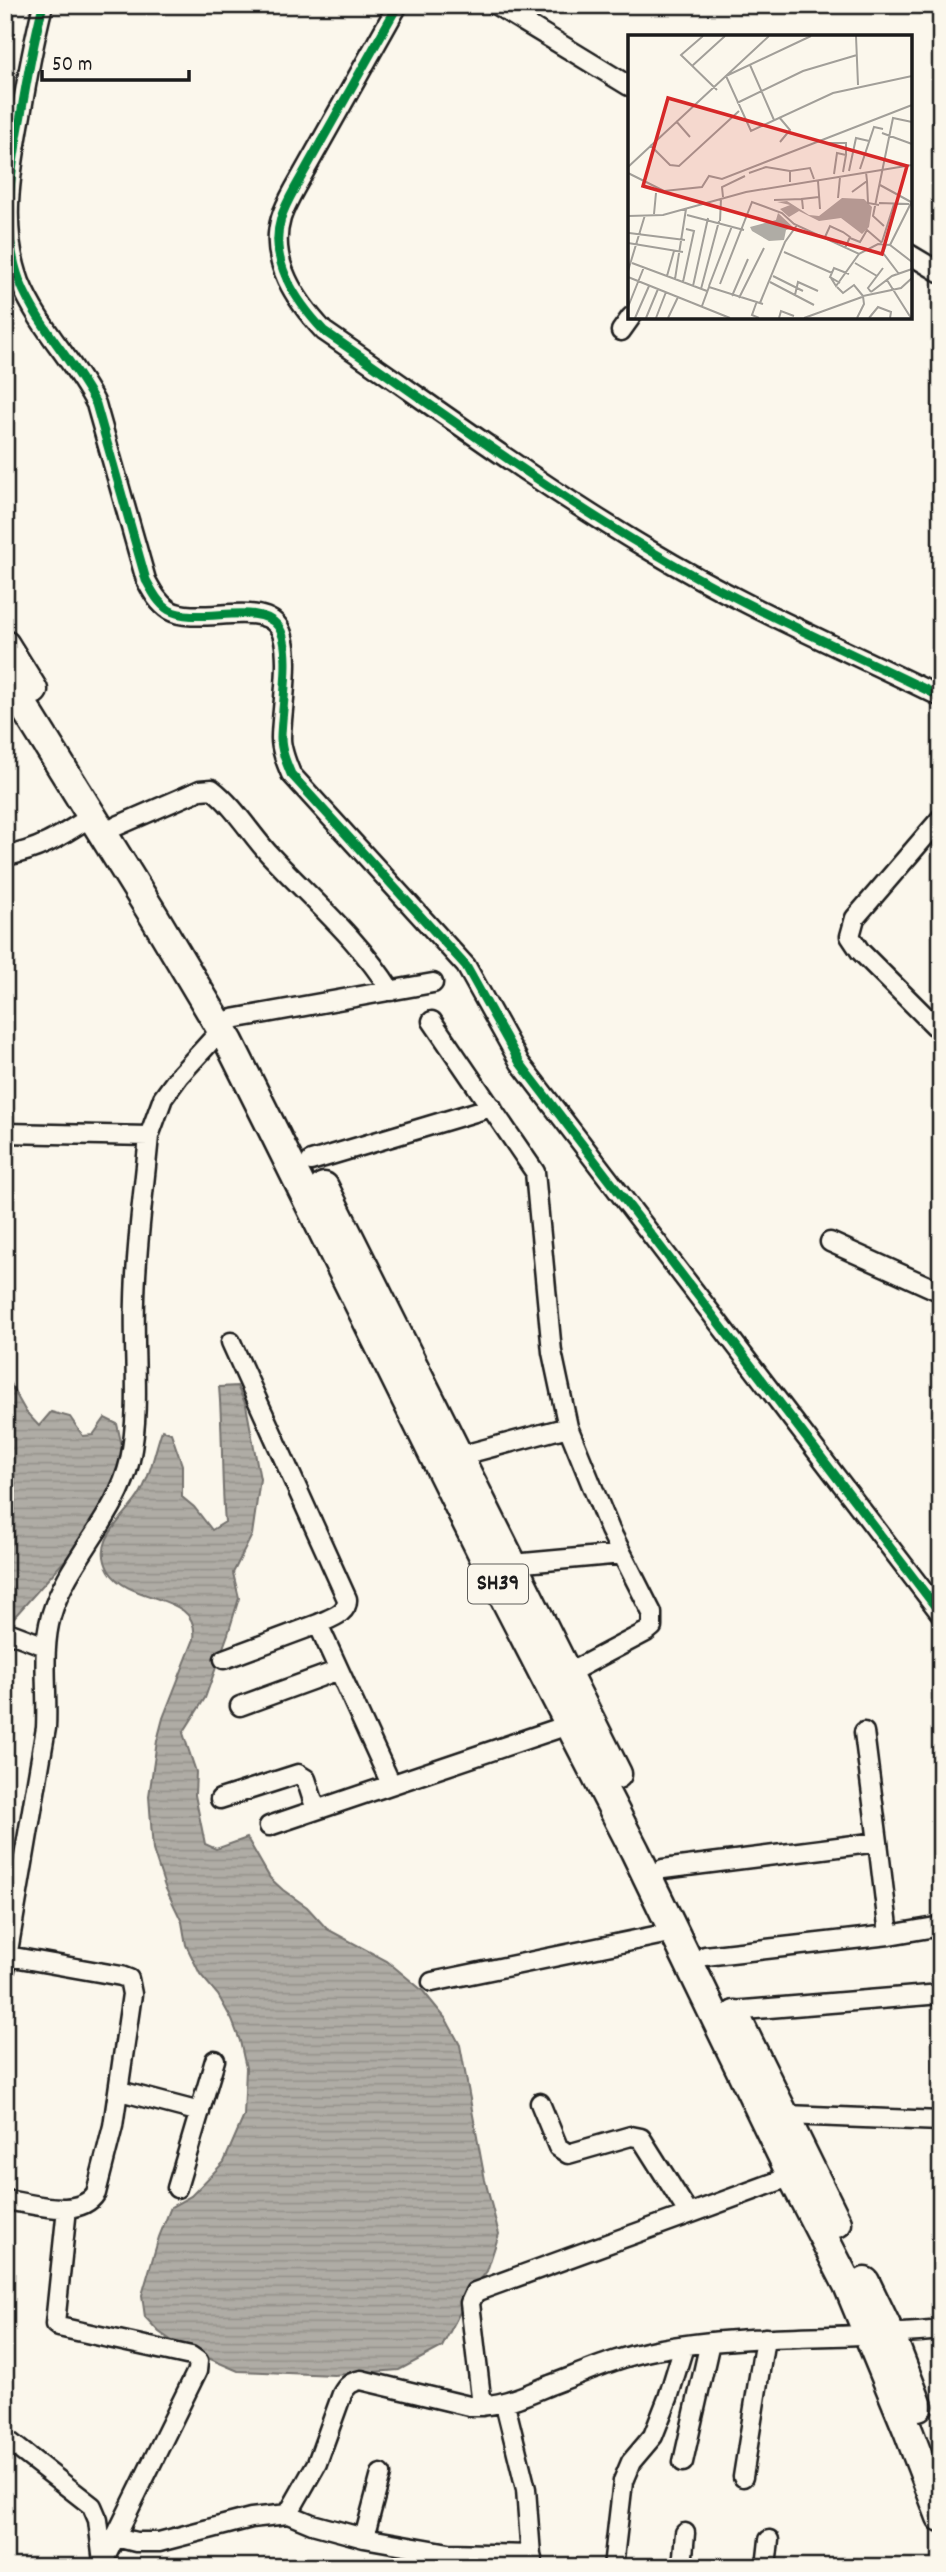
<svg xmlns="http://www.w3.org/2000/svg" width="946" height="2572" font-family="Dekko,sans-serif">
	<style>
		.water { fill: url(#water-rules); stroke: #74726e; stroke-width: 2 }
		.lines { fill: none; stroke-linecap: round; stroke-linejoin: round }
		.minor-casing { stroke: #1c1c1c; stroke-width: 23 }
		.primary-casing { stroke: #1c1c1c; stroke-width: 33 }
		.minor { stroke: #fbf7ec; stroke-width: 18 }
		.primary { stroke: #fbf7ec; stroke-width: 28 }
		.cycleway-casing { stroke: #fbf7ec; stroke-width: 13 }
		.cycleway { stroke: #00873e; stroke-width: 9 }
		.labels { text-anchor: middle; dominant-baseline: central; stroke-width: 5; stroke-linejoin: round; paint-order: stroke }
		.shield { fill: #fbf7ec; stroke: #5f5e5a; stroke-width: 2 }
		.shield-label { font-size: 23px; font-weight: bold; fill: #1c1c1c }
		.inset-road { fill: none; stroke: #a29f99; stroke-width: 2 }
		.view { fill: #d62828; fill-opacity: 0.15; stroke: #d62828; stroke-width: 3.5 }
		.inset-edge { fill: none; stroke: #1c1c1c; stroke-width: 3.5 }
	</style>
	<defs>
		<pattern id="water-rules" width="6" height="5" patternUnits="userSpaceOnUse" patternTransform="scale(1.75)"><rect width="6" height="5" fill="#afaca5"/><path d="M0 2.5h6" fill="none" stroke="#96938d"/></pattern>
	</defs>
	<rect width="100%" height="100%" fill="#fbf7ec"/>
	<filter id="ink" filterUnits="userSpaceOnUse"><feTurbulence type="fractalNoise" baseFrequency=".0143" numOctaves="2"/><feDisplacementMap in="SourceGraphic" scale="14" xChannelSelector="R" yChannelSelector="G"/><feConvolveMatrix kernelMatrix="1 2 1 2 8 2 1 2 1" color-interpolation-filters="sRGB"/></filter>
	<g filter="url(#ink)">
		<path class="water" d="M 5,1375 L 26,1412 L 39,1426 L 51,1412 L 70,1417 L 83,1436 L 93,1435 L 105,1418 L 117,1424 L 122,1446 L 122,1472 L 82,1541 L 9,1623 L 5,1623 Z
			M 237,1386 L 246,1405 L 260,1479 L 252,1535 L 233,1573 L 239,1598 L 228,1634 L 205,1698 L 183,1733 L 196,1772 L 195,1795 L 205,1844 L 216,1849 L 247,1838 L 270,1878 L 283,1890 L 307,1907 L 327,1929 L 387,1961 L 423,1991 L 446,2019 L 460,2045 L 485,2180 L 499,2234 L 487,2271 L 470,2293 L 442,2347 L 399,2370 L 334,2375 L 238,2371 L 178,2345 L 159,2332 L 145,2317 L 142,2295 L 159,2237 L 171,2207 L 191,2196 L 224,2162 L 244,2116 L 246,2068 L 240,2041 L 232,2020 L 218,1995 L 200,1974 L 186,1945 L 182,1922 L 165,1887 L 153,1850 L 149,1796 L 157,1741 L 163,1718 L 194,1639 C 200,1592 130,1605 109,1571 C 90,1538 127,1518 141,1492 C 151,1474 155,1450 162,1430 L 171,1433 L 182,1465 L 182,1497 L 194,1507 L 212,1530 L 225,1522 C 221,1477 223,1432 219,1387 Z"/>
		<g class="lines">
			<g class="minor-casing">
				<path id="minor" d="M 43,5 C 34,41 27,78 21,115 C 11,170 0,228 20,282 C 38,327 74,361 96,404 L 146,580 C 152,591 158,603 169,610 C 196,626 259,600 278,626 C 294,647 281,710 281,738 C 281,750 286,762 291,774 L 466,966 L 520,1063 L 941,1614
					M 398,5 L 295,188 C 290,197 284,208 281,218 C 268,261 296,301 324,331 C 432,405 538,484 651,551 C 744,607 844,649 941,697
					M 496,5 L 629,86
					M 909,254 L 941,273
					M 621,331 L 631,317
					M 941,818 L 855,918 L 850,936 L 860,951 L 941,1032
					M 117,826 L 200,790 L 212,789 C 234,806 250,833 269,854 C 311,899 358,938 391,991
					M 5,856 C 41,850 62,835 92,816
					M 232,1019 L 433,983
					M 432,1021 L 535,1172 L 552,1352 L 568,1427
					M 5,1133 L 149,1136 C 144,1190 136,1246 135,1300 C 133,1353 141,1408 130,1460 C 117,1518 67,1560 51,1616 C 41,1652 48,1691 46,1728 L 5,1969
					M 149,1136 L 163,1098 L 179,1076 L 221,1030
					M 311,1161 L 492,1107
					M 830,1242 L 941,1292
					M 231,1342 L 347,1599 C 348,1614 330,1618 318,1624
					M 459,1456 L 568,1427 L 610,1530 L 652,1613 L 652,1627 L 646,1632 L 559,1678
					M 513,1564 L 622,1554
					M 5,1631 L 45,1646
					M 224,1659 L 318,1624 L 391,1784
					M 240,1706 L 339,1670
					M 864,1732 L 878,1842
					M 220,1799 L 298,1774 L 306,1779 L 316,1810
					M 269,1826 L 571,1724
					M 663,1869 L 878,1842 L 889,1935 L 705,1956
					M 889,1935 L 941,1926
					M 432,1982 L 674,1932
					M 732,2011 L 941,1994
					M 120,2091 L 200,2112
					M 540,2103 L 558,2147 L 568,2154 L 631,2136 L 641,2138 L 689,2214 L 792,2176
					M 786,2115 L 941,2121
					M 177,2188 L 215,2060
					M 5,2200 C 32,2203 79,2220 96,2193 L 113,2126 L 132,1994 L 129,1979 L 121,1976 L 8,1956
					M 67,2208 L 55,2324 L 59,2327 L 191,2356 L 198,2361 L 197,2371 L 103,2562
					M 505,2404 L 526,2489 L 531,2555 L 534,2567
					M 482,2406 L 470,2303 L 475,2292 L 689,2214
					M 5,2438 L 92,2506 L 98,2520 L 103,2563
					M 683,2462 L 710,2342
					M 743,2477 L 765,2338
					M 288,2514 L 317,2463 L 342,2394 C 347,2385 351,2382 361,2380 L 469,2406 C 500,2407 521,2397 550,2385 C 585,2372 618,2357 655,2350 C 749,2332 846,2340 941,2330
					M 116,2537 L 136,2542 L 159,2542 L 251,2518 L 288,2514 L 312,2524 L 364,2538 L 449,2553 L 531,2555
					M 364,2538 L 381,2474
					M 613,2567 L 623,2481 L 631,2462 L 653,2436 L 668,2398 L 684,2346
					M 682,2567 L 685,2533
					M 766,2567 L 769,2540"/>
			</g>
			<g class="primary-casing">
				<path id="primary" d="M 5,645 L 33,690
					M 5,676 L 154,916 L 229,1042 L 276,1136 L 498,1585 L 635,1851 L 792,2176 L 848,2285 L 909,2433 L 941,2517
					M 324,1187 L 617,1774
					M 735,2015 L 837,2223
					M 865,2282 L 891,2336 L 918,2406"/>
			</g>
			<use href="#minor" class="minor"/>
			<use href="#primary" class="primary"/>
			<g class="cycleway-casing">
				<path id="cycleway" d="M 43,5 C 34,41 27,78 21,115 C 11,170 0,228 20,282 C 38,327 74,361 96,404 L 146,580 C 152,591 158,603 169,610 C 196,626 259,600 278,626 C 294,647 281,710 281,738 C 281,750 286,762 291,774 L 466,966 L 520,1063 L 941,1614
					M 398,5 L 295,188 C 290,197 284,208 281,218 C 268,261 296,301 324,331 C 432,405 538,484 651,551 C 744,607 844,649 941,697"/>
			</g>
			<use href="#cycleway" class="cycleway"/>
		</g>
	</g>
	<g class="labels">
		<rect class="shield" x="468" y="1564.5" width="60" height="39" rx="5"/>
		<g class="shield-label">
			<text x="498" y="1584">SH39</text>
		</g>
	</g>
	<g transform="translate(628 35)">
		<rect width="284" height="284" fill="#fbf7ec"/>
		<path d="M 214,163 L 236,164 L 244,172 L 241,192 L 234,199 L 213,183 L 191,186 L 171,176 L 161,182 L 152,174 L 162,170 L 149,167 L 159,166 L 181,180 L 191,181 ZM 150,178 L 166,193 L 158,195 L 156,205 L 141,206 L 124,196 L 122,192 L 148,185 Z" fill="#afaca5"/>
		<path class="inset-road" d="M 75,1 L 53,20 L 89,55M 183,1 L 98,41 L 123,96 L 205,58 L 284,41M 228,1 L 230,50M 122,30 L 146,85M 64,31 L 97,1M 109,68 L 175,36 L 229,20M 151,82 L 162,95 L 152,107M 48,86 L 62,102M 254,98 L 284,109M 200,108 L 218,108 L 218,120M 22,110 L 42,130 L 51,131 L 111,76M 0,132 L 141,1M 232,134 L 246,92 L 255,94M 221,136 L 228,103 L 241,106M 0,138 L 36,156 L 74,152 L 81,141 L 94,144 L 284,70M 121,138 L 138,132 L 162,136M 206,139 L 209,118 L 218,120 L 215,137M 190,146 L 192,174M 239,146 L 240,168 L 251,170M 162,147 L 162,136 L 182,133 L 186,144M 252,150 L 283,167M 224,157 L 239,146 L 238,137M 95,162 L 94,152 L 117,141M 210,163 L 212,142M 146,165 L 174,164M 251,168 L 281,169M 175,174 L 174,164 L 191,162M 26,179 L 28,158M 59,180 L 116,195M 0,181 L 35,180 L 118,157 L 284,130M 92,186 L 93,164M 256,191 L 245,181 L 265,83 L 284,87M 1,198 L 57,205M 197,202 L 202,191 L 215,197 L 222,202 L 217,213M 222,203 L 232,207 L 239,195 L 254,208M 254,207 L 266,169M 0,208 L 55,217M 258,210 L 255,218 L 271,239M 262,210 L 284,166M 156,217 L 204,238M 4,228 L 79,256M 227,228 L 249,241M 0,236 L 17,180M 39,241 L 46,216M 145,241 L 175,256M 0,242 L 102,283M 203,243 L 208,251 L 231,219M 47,244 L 58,174M 259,245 L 283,283M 55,247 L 66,196 L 58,194M 142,247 L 186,270M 212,248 L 202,242 L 206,233 L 221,239M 92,249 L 124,167 L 154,178 L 166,189 L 231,219 L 250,209 L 262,210 L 284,227M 65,251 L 80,183M 81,251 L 104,191M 209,252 L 215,258 L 226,250 L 235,261M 73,254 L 91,186M 243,257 L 264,241 L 284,234M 243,257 L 240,253 L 255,233M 167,260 L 170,247 L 190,256M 104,261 L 120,224M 111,263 L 136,213M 129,266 L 124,280 L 131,283M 132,268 L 157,207 L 169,190M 74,271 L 81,252 L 135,269M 0,272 L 16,232M 7,283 L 21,251M 18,283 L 30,254M 28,283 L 38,257M 40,283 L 50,262M 151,283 L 153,276 L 166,281M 176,283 L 234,262M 229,283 L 236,269 L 235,261 L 273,253 L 284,243M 241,283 L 250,272 L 263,277 L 262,283"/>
		<path class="view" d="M 40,63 L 279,131 L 254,219 L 15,151 Z"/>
		<rect width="284" height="284" class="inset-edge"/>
	</g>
	<rect width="946" height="2572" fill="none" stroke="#fbf7ec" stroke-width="28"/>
	<rect x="14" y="14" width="918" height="2544" fill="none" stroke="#1c1c1c" stroke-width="2.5" filter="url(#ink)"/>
	<path d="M42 70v10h147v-10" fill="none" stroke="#1c1c1c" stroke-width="3.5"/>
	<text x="52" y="70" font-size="21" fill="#1c1c1c" stroke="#fbf7ec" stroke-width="5" paint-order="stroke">50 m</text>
</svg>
